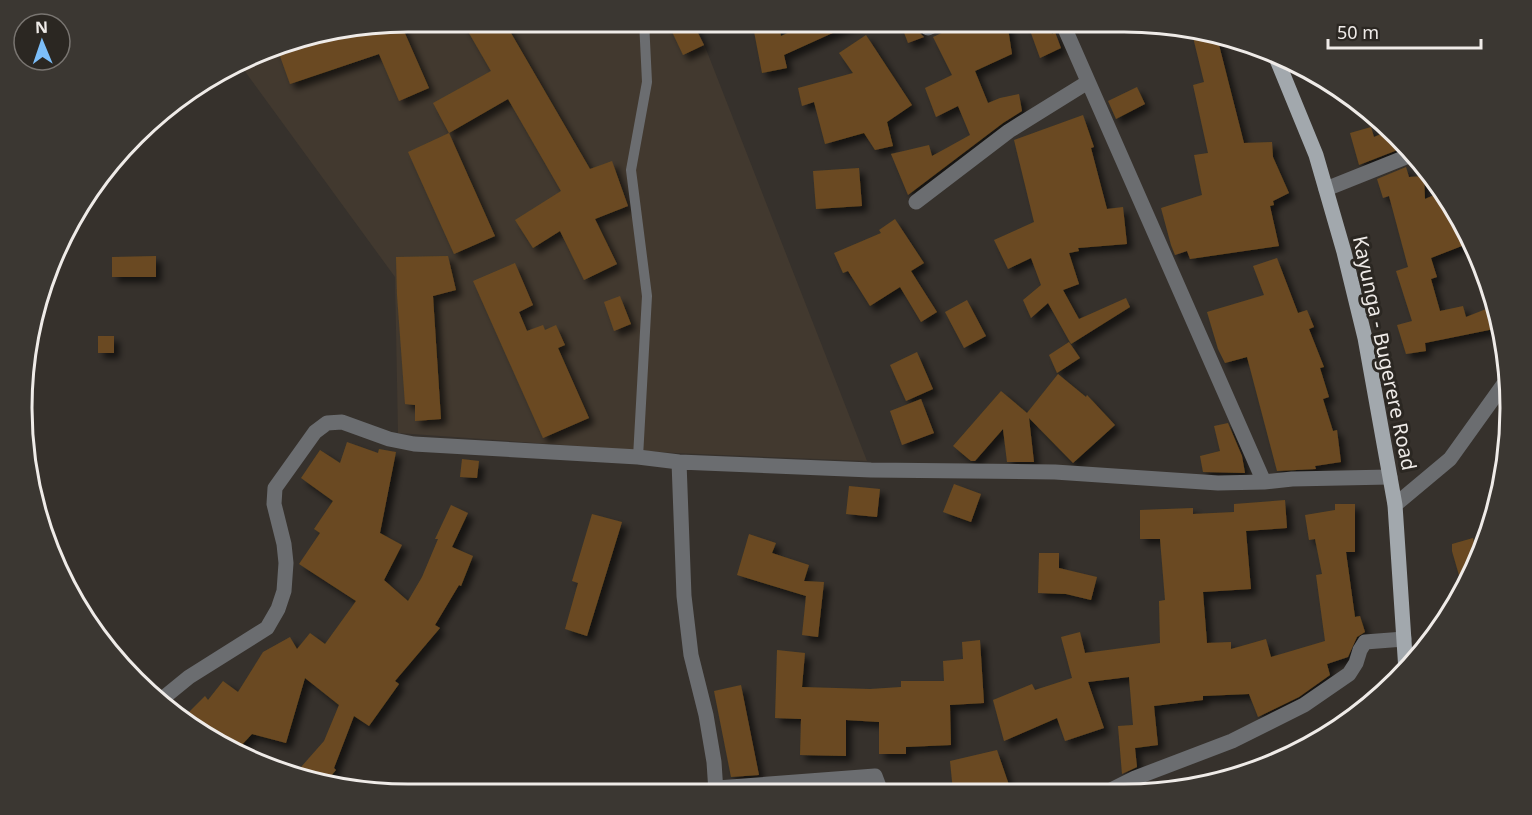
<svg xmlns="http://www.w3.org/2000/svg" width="1532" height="815" font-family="'Noto Sans',sans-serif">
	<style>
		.built { fill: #42392f }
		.building { fill: #6a4a20; filter: url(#shadow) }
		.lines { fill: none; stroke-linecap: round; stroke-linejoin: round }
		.service { stroke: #6b6d70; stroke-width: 10 }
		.minor { stroke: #6b6d70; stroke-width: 15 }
		.primary { stroke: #a2a8ad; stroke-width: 15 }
		.labels { text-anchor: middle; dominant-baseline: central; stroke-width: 6; stroke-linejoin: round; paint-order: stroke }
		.street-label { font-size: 20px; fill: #efebe8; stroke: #2b2722 }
		.rim { fill: none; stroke: #efebe8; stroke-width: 3 }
	</style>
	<defs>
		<filter id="shadow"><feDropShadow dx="5.5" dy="5.5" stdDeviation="3" flood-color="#0009"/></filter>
	</defs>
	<rect width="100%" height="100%" fill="#36312c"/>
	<path class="built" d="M 408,21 L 695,21 L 867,461 L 675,453 L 398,433 L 395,277 L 244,70 L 245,62 L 283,42 Z"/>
	<path class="building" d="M 462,21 L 504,21 L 590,169 L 612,161 L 628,206 L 595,219 L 617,264 L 584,280 L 560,231 L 533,248 L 515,220 L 561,191 L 508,99 L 449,133 L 433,103 L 491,71 Z
		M 667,21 L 692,21 L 704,45 L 683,55 Z
		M 752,21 L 778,21 L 781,36 L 814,21 L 859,21 L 784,55 L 787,68 L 762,73 Z
		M 400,22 L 429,88 L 399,101 L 379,54 L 290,84 L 276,45 L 283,42 L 311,37 L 313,44 L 349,31 Z
		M 900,22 L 921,22 L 919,32 L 924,37 L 908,43 Z
		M 951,22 L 1007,22 L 1012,54 L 975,71 L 988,103 L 1000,98 L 1019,94 L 1022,111 L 1003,123 L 908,195 L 891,154 L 929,145 L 932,156 L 970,135 L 958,106 L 936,117 L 925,88 L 952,75 L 933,37 L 946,31 Z
		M 1027,22 L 1047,22 L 1052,34 L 1055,32 L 1061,48 L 1040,58 Z
		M 1191,29 L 1216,33 L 1244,143 L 1272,142 L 1273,157 L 1289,193 L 1273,201 L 1274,205 L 1270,206 L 1279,246 L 1190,259 L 1187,251 L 1175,255 L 1171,245 L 1161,208 L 1202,195 L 1194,155 L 1208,153 L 1193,85 L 1204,82 Z
		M 866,35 L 912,105 L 887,122 L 893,146 L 875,150 L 864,133 L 825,144 L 814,102 L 802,106 L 798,88 L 853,73 L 839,53 Z
		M 1137,87 L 1145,104 L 1116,119 L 1108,101 Z
		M 1083,115 L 1094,147 L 1091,148 L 1107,209 L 1123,207 L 1127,244 L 1078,248 L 1079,251 L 1069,253 L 1079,284 L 1063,290 L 1079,319 L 1126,298 L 1130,307 L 1071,344 L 1048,303 L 1031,318 L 1023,300 L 1041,285 L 1031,258 L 1008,269 L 994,240 L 1034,222 L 1014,140 Z
		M 1371,127 L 1374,137 L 1386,132 L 1399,144 L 1400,149 L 1359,165 L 1350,133 Z
		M 449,133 L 495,236 L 454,254 L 408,152 Z
		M 1406,167 L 1409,177 L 1424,176 L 1425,199 L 1441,192 L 1467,244 L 1431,258 L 1437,277 L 1431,279 L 1440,311 L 1463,306 L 1466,317 L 1491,307 L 1499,328 L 1425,343 L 1426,351 L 1406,354 L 1397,325 L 1412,321 L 1396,271 L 1408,267 L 1389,196 L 1383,198 L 1377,179 Z
		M 859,168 L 862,206 L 816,209 L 813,171 Z
		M 895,219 L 924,263 L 911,271 L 937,312 L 921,322 L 900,287 L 870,306 L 848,271 L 843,273 L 834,253 L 881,233 L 879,230 Z
		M 156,256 L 156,277 L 112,277 L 112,257 Z
		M 448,256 L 456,290 L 433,296 L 441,419 L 415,421 L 415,405 L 405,404 L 397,295 L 396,257 Z
		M 1277,258 L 1298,313 L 1307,310 L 1314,327 L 1309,329 L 1324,367 L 1320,368 L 1329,397 L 1323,399 L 1333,431 L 1337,430 L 1341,462 L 1315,466 L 1316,469 L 1277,471 L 1247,357 L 1225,363 L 1218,349 L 1207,312 L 1264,295 L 1253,266 Z
		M 515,263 L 533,305 L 519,312 L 527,331 L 543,325 L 545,330 L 556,325 L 565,345 L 558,348 L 589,418 L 543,438 L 473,281 Z
		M 620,296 L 631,324 L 614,331 L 604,302 Z
		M 967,300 L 986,336 L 964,348 L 945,312 Z
		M 98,336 L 114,336 L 114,353 L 98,353 Z
		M 1069,342 L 1080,358 L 1057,373 L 1049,355 Z
		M 917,352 L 933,389 L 906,401 L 890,365 Z
		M 1058,374 L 1086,397 L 1087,395 L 1115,425 L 1073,463 L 1029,418 L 1034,462 L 1007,462 L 1003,429 L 975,461 L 971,461 L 953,446 L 1001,391 L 1027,413 Z
		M 921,399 L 934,433 L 902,445 L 890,411 Z
		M 1228,423 L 1242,456 L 1245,473 L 1203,472 L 1200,456 L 1220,451 L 1214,426 Z
		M 347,442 L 378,453 L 379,449 L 396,452 L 380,533 L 402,545 L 384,580 L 408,601 L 422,577 L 438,539 L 435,539 L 451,505 L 468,513 L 452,547 L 473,556 L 461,586 L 459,585 L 435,625 L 440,628 L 395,681 L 399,684 L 369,726 L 354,716 L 334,768 L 336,770 L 324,784 L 307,781 L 294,775 L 324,741 L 339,705 L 305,678 L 286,743 L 252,734 L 236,751 L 215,742 L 206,735 L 209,732 L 189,712 L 205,696 L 208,700 L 223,681 L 238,692 L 263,652 L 290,637 L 297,649 L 310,633 L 325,644 L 356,601 L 299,564 L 320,533 L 314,529 L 333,501 L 301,478 L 320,450 L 340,463 Z
		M 462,459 L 479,461 L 477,478 L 460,477 Z
		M 954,484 L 981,494 L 971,522 L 943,512 Z
		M 849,486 L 880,489 L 877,517 L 846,514 Z
		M 1285,500 L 1287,528 L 1246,531 L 1251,589 L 1203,592 L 1207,643 L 1231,642 L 1231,649 L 1266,639 L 1271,657 L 1325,641 L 1316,575 L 1322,574 L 1315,539 L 1309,540 L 1305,515 L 1335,510 L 1335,504 L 1355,504 L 1355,552 L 1346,552 L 1355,617 L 1360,616 L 1365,632 L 1357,637 L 1348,657 L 1327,664 L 1330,675 L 1299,697 L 1258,717 L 1249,694 L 1203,696 L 1203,700 L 1154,706 L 1158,745 L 1135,748 L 1137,767 L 1122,774 L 1118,726 L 1133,725 L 1129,677 L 1088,682 L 1104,728 L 1065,741 L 1057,718 L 1004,741 L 993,700 L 1032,684 L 1035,690 L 1072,678 L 1061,637 L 1080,632 L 1085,653 L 1160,643 L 1159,601 L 1165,600 L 1160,539 L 1140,539 L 1140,510 L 1193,508 L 1193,514 L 1234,512 L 1234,504 Z
		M 592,514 L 622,522 L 587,636 L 565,629 L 578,583 L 572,581 Z
		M 749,534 L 776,543 L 772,553 L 809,565 L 804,581 L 824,582 L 818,637 L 802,635 L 806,596 L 737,575 Z
		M 1473,538 L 1476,551 L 1463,589 L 1452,551 L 1452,544 Z
		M 1039,553 L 1059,553 L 1059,568 L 1097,577 L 1091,600 L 1066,594 L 1038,593 Z
		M 980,640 L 984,703 L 950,705 L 951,745 L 906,747 L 906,754 L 879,754 L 879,722 L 846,720 L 846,756 L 800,755 L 801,719 L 775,718 L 777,650 L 805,653 L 802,687 L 870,689 L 901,687 L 901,681 L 944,681 L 943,661 L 963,659 L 962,642 Z
		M 741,685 L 759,775 L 731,777 L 714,691 Z
		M 997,750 L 1009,785 L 990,791 L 953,791 L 950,761 Z"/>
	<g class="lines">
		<path class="service" d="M 638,457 L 647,296 L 631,170 L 647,82 L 644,21"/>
		<path class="minor" d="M 1062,22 L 1264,482
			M 928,28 L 941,22
			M 1326,189 L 1411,155
			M 916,202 L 1009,131 L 1088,82
			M 679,462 L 684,596 L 691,655 L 706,715 L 714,762 L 716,792
			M 1395,505 L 1450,459 L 1503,385
			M 162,699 L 189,677 L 267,628 L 278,609 L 284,591 L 286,563 L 284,544 L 274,504 L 275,488 L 315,432 L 327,423 L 342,422 L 389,439 L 414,444 L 638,457 L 679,462 L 871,470 L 1055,472 L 1218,483 L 1264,482 L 1292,479 L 1390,477
			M 717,788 L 875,776 L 881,792
			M 1109,791 L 1135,778 L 1232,741 L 1304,705 L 1349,674 L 1356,663 L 1360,650 L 1365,642 L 1404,639"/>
		<path class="primary" d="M 1275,55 L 1316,155 L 1344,252 L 1365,338 L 1395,505 L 1406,671"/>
	</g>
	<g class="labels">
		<g class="street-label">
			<text transform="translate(1385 353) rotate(78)">Kayunga - Bugerere Road</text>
		</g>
	</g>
	<path d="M0 0H1532V815H0ZM408 32H1124A376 376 0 0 1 1500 408V408A376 376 0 0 1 1124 784H408A376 376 0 0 1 32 408V408A376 376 0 0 1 408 32Z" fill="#3b3732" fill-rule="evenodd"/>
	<path class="rim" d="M408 32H1124A376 376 0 0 1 1500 408V408A376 376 0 0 1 1124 784H408A376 376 0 0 1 32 408V408A376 376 0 0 1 408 32Z"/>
	<g transform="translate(42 42) rotate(358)"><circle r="28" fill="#2b2722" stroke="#797571" stroke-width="1.5"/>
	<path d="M0-4.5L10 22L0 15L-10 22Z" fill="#7cbef9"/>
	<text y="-9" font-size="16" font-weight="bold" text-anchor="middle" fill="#efebe8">N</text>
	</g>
	<path d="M1328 39v9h153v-9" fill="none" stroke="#efebe8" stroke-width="3"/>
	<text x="1337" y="39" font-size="18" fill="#efebe8" stroke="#2b2722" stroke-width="4.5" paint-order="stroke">50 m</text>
</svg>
